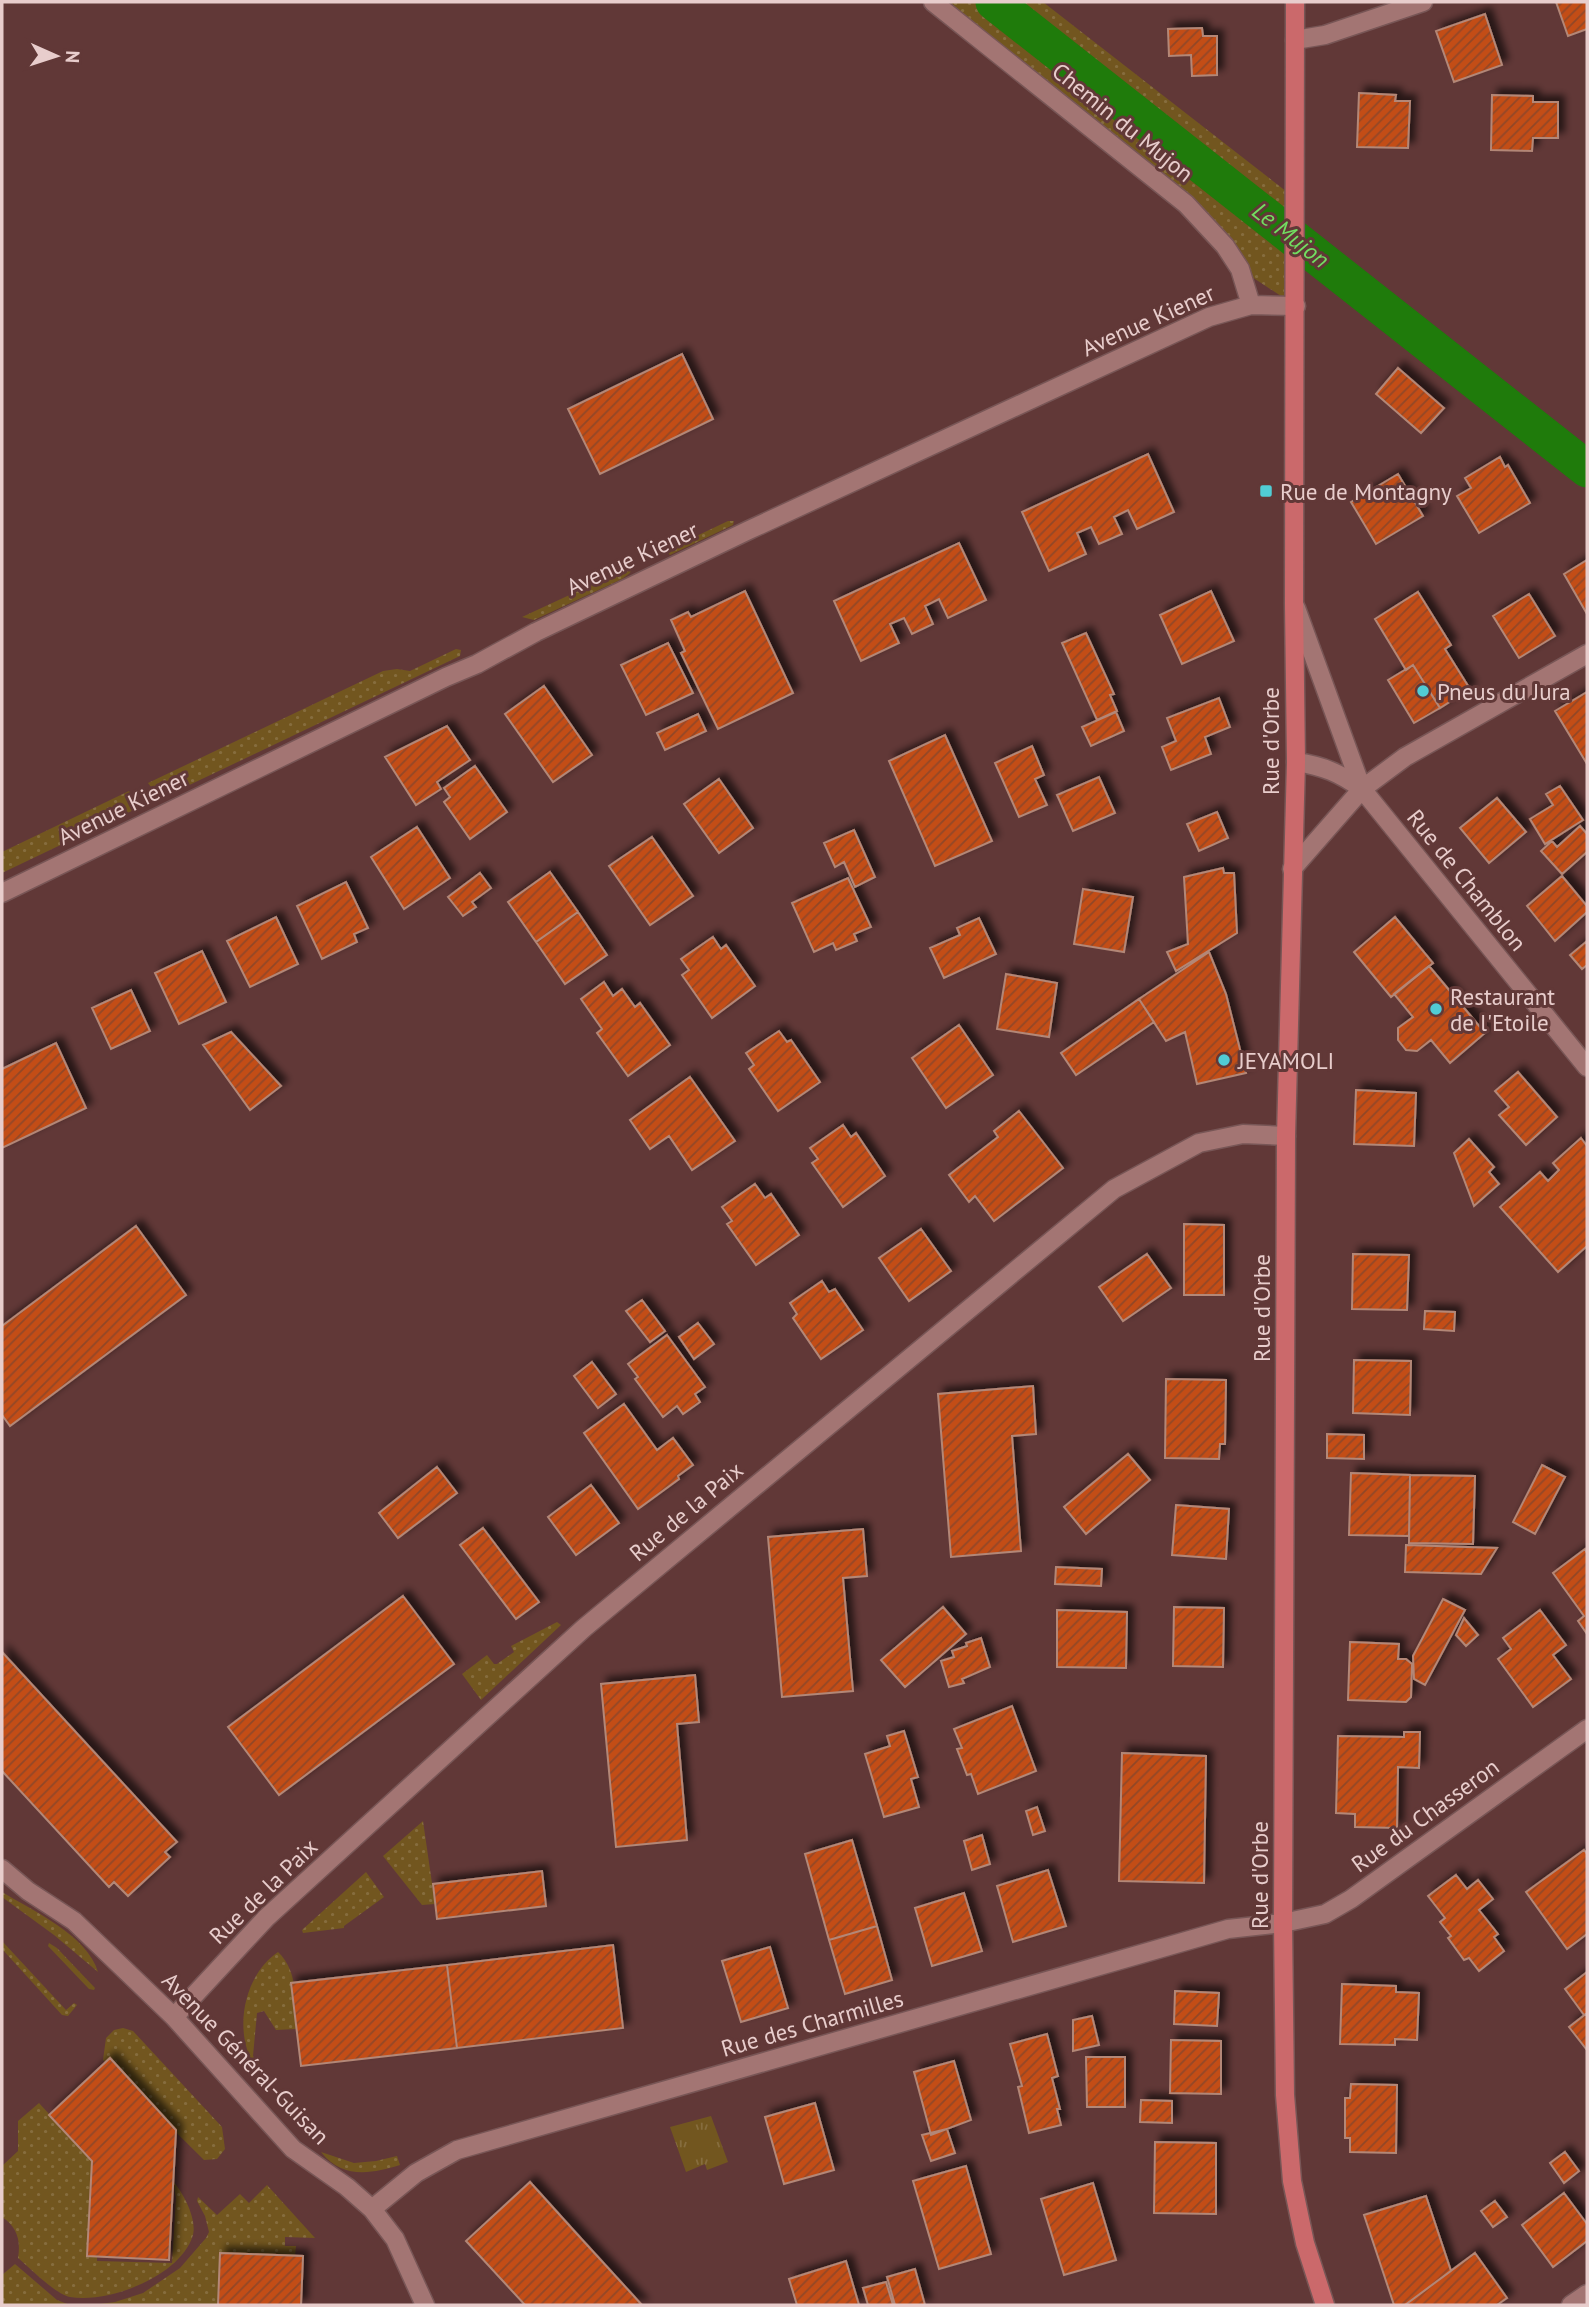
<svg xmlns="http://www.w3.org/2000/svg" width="1589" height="2307" font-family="'PT Sans',sans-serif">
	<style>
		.grass { fill: url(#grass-dots) }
		.park { fill: url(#park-tufts) }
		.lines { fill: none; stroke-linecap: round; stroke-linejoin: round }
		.canal { stroke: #1f7b0b; stroke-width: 37 }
		.building { fill: url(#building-hatch); stroke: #b38777; stroke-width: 2; filter: url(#shadow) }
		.minor-casing { stroke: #785656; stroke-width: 21 }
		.major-casing { stroke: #785656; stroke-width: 21 }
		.minor { stroke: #a37573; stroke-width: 18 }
		.major { stroke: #cb696b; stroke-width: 18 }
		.poi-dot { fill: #51ccd4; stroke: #613837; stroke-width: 2.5 }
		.labels { text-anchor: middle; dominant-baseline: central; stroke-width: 6; stroke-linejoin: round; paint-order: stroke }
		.street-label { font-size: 23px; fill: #e8cdcc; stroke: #613837 }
		.poi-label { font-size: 23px; fill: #e8cdcc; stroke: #613837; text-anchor: start }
		.water-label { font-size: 24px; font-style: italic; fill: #72de61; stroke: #613837 }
	</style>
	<defs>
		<pattern id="grass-dots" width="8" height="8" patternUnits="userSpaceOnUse" patternTransform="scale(1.75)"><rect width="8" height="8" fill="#72561f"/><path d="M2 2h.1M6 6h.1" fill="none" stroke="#866d3e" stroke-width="1.8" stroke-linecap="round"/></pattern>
		<pattern id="park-tufts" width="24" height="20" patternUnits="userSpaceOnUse" patternTransform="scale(1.75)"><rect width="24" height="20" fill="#72561f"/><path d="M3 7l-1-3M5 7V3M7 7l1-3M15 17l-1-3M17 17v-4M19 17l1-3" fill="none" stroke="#866d3e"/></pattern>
		<pattern id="building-hatch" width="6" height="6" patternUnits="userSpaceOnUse" patternTransform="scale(1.75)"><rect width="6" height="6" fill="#c34d18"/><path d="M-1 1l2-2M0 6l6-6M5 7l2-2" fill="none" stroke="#914727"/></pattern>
		<filter id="shadow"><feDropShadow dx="6" dy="-6" stdDeviation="3.5" flood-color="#0009"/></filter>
	</defs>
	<rect width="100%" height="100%" fill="#613837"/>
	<path class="grass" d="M 933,2 L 1043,2 L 1296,199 L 1296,306 L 1240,269 L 1225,246 Z
		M 728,521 L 734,521 L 733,525 L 670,555 L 665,551 Z
		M 632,566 L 630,573 L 622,579 L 534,620 L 522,617 Z
		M 456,649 L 461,650 L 460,656 L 160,799 L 148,783 L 383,671 L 397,669 L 410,671 Z
		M 129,791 L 140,807 L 2,873 L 2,852 Z
		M 557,1622 L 561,1625 L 481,1700 L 462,1674 L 487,1655 L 494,1664 L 497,1664 L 514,1652 L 511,1646 Z
		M 423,1821 L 435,1904 L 422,1905 L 383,1856 Z
		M 366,1872 L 384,1897 L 344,1926 L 344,1928 L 303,1933 L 302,1930 Z
		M 2,1892 C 32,1910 88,1936 98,1972 L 54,1935 L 2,1897 Z
		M 2,1941 L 66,2010 L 74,2003 L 77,2005 L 68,2016 L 62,2015 L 2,1949 Z
		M 49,1943 L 57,1948 L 95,1988 L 94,1990 L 89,1989 L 48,1946 Z
		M 278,1952 C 299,1972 295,2002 296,2029 L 276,2030 L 264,2011 L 257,2013 L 253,2056 L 269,2075 L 268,2082 C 264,2077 258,2071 254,2065 C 233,2030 244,1975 278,1952 Z
		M 123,2028 L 133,2031 L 222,2127 L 225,2149 L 217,2159 L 204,2160 L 103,2060 L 106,2038 L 114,2030 Z
		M 39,2103 L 92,2161 L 87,2256 L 97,2257 L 97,2261 L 172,2263 L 176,2198 L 173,2181 C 183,2193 197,2218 193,2235 C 181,2276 108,2304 70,2297 C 55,2294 30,2268 18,2258 C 21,2240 17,2227 2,2217 L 2,2166 L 18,2151 L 18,2121 Z
		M 321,2152 L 354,2163 L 376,2161 L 397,2156 L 400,2165 C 371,2174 342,2179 321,2152 Z
		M 267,2185 L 315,2238 L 285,2237 L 285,2246 L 296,2246 L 295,2256 L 220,2253 L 218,2305 L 92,2305 L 115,2302 L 143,2293 L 180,2268 L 206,2238 L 209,2232 L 205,2216 L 197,2201 L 198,2197 L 217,2215 L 240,2194 L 249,2203 Z
		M 15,2264 L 57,2300 L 70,2305 L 2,2305 L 2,2275 Z"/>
	<path class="park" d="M 711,2116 L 728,2162 L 707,2170 L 705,2164 L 686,2172 L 670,2127 Z"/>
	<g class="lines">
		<path class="canal" d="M 994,2 L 1587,469"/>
	</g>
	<path class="building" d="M 1556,2 L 1587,2 L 1587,29 L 1568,36 Z
		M 1485,14 L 1502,65 L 1454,82 L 1436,31 Z
		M 1202,28 L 1203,36 L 1217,36 L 1217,75 L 1192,76 L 1191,55 L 1169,56 L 1168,29 Z
		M 1359,93 L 1396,95 L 1395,101 L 1410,101 L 1408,148 L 1357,147 Z
		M 1492,95 L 1533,96 L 1533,102 L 1558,102 L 1558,138 L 1533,138 L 1532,151 L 1491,150 Z
		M 682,354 L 713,419 L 600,474 L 568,409 Z
		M 1398,368 L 1444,408 L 1421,433 L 1376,394 Z
		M 1148,454 L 1174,512 L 1137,529 L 1128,510 L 1114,517 L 1122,534 L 1099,544 L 1091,527 L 1077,533 L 1086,554 L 1049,571 L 1022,512 Z
		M 1500,457 L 1505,467 L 1508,465 L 1530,503 L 1479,533 L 1457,496 L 1471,488 L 1465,478 Z
		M 1398,474 L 1423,516 L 1376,544 L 1351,502 Z
		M 959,543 L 986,600 L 948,618 L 939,599 L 925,606 L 933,624 L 912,634 L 904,618 L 890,624 L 899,643 L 861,661 L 834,601 Z
		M 1587,560 L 1587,614 L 1564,574 Z
		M 745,591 L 793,693 L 718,729 L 681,653 L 685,651 L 671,620 L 688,612 L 691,617 Z
		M 1211,591 L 1234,641 L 1182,664 L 1160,615 Z
		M 1418,592 L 1451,645 L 1445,649 L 1470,689 L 1440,708 L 1413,665 L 1406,670 L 1375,619 Z
		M 1529,594 L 1555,636 L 1519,658 L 1493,616 Z
		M 1086,633 L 1114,694 L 1110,695 L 1117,711 L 1097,720 L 1062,643 Z
		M 668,643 L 693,693 L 646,715 L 621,665 Z
		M 1413,665 L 1440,708 L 1414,723 L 1388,680 Z
		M 544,686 L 592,755 L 553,782 L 505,714 Z
		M 1587,692 L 1587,764 L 1555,711 Z
		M 1219,698 L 1230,727 L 1205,737 L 1211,754 L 1171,770 L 1162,747 L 1176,741 L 1167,718 Z
		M 1116,712 L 1124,731 L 1091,746 L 1082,727 Z
		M 698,714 L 706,731 L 665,750 L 657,733 Z
		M 447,726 L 470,760 L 437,782 L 441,789 L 416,805 L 385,757 Z
		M 945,735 L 992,841 L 935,866 L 889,761 Z
		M 1032,746 L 1044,775 L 1035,779 L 1047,805 L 1019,817 L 995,763 Z
		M 475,766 L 507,812 L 470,839 L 444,802 L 450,797 L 444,788 Z
		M 1099,777 L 1115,813 L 1073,831 L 1057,795 Z
		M 719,779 L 753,828 L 719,853 L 684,804 Z
		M 1560,786 L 1583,820 L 1545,844 L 1530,819 L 1553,805 L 1546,794 Z
		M 1497,798 L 1526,832 L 1489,863 L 1460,828 Z
		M 1217,812 L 1228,838 L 1199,851 L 1187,824 Z
		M 1580,826 L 1587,834 L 1587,852 L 1562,874 L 1541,851 L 1552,841 L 1557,847 Z
		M 417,827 L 450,878 L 404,909 L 371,857 Z
		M 854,830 L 875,877 L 855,887 L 844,862 L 835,867 L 824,843 Z
		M 652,837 L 693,896 L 650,925 L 609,866 Z
		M 1223,868 L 1224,873 L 1234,873 L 1237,933 L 1176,971 L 1167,952 L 1188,944 L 1184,877 Z
		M 550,872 L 578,912 L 536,942 L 508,902 Z
		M 480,873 L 491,888 L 472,902 L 476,907 L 463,916 L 448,897 Z
		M 1562,876 L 1587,906 L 1587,912 L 1555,941 L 1527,906 Z
		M 848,878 L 871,927 L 854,934 L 857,941 L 836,950 L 833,943 L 814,952 L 792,903 Z
		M 346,882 L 368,928 L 354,934 L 357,942 L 322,959 L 297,906 Z
		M 1083,889 L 1133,897 L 1124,952 L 1074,944 Z
		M 578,912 L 607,955 L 565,984 L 536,942 Z
		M 276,917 L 298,964 L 250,987 L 227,941 Z
		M 1395,917 L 1433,963 L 1391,997 L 1354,952 Z
		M 979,918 L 996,954 L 944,978 L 930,948 L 960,935 L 957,928 Z
		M 713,937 L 721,949 L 726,945 L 755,986 L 712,1018 L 682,975 L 689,970 L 681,959 Z
		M 1587,941 L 1587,965 L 1582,969 L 1570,955 Z
		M 202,951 L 226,1002 L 179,1024 L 155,973 Z
		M 1209,952 L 1226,994 L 1246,1073 L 1197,1084 L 1185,1032 L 1166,1041 L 1139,999 Z
		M 1429,966 L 1485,1033 L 1450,1063 L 1431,1040 L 1417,1051 L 1406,1050 L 1398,1040 L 1398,1028 L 1413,1017 L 1394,994 Z
		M 1006,974 L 1057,983 L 1049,1037 L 997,1029 Z
		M 604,982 L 613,996 L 622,989 L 635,1007 L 640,1003 L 670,1045 L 628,1076 L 597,1033 L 602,1029 L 581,999 Z
		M 131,990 L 150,1031 L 111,1049 L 92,1008 Z
		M 1139,999 L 1154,1022 L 1076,1075 L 1061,1053 Z
		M 959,1025 L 993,1075 L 946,1108 L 912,1058 Z
		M 779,1031 L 787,1042 L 791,1040 L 820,1082 L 778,1111 L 749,1069 L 754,1065 L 746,1053 Z
		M 231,1032 L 281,1086 L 250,1110 L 203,1045 Z
		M 56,1043 L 86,1108 L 2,1148 L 2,1069 Z
		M 1518,1072 L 1557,1117 L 1526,1145 L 1499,1115 L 1509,1107 L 1495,1091 Z
		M 690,1077 L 735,1141 L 692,1170 L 669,1136 L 650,1149 L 630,1120 Z
		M 1356,1090 L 1416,1093 L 1414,1146 L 1354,1144 Z
		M 1019,1111 L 1063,1168 L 994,1221 L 975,1196 L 969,1202 L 949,1175 L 998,1137 L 994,1131 Z
		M 843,1125 L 851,1137 L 856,1133 L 885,1176 L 843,1207 L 812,1163 L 818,1159 L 810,1148 Z
		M 1581,1138 L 1587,1146 L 1587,1246 L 1558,1272 L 1500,1207 L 1540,1172 L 1548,1181 L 1559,1170 L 1553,1163 Z
		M 1469,1139 L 1494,1167 L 1489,1172 L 1499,1184 L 1474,1206 L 1454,1153 Z
		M 755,1184 L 765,1198 L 771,1194 L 799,1235 L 756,1265 L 727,1224 L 732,1221 L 722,1207 Z
		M 1184,1224 L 1224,1225 L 1224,1295 L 1184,1295 Z
		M 136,1226 L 186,1295 L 10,1426 L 2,1415 L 2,1326 Z
		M 921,1229 L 951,1271 L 909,1301 L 879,1258 Z
		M 1147,1254 L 1171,1288 L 1123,1321 L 1099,1287 Z
		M 1353,1254 L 1409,1255 L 1407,1310 L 1352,1309 Z
		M 822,1281 L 829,1292 L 835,1289 L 863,1330 L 821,1359 L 793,1318 L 797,1314 L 790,1303 Z
		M 642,1300 L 665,1331 L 650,1342 L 626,1311 Z
		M 1425,1311 L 1455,1312 L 1454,1331 L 1424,1329 Z
		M 698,1323 L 714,1344 L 694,1359 L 679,1337 Z
		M 667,1335 L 705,1387 L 695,1394 L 700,1402 L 683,1414 L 677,1406 L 663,1417 L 635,1379 L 638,1377 L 628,1364 Z
		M 1354,1360 L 1411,1361 L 1410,1415 L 1353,1413 Z
		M 592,1362 L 616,1394 L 598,1408 L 574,1376 Z
		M 1166,1379 L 1226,1380 L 1225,1444 L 1220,1444 L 1219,1459 L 1165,1458 Z
		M 1033,1386 L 1036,1434 L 1012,1436 L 1021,1551 L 951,1557 L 938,1394 Z
		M 624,1404 L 657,1450 L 673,1438 L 693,1465 L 678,1476 L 679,1479 L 638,1509 L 584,1433 Z
		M 1327,1434 L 1364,1435 L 1364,1459 L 1327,1458 Z
		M 1128,1454 L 1150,1480 L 1086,1534 L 1064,1507 Z
		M 1542,1465 L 1565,1477 L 1535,1534 L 1513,1522 Z
		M 437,1467 L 457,1493 L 398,1538 L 379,1513 Z
		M 1351,1473 L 1410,1475 L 1409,1536 L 1349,1535 Z
		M 1410,1475 L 1475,1476 L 1473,1544 L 1409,1543 Z
		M 591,1485 L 619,1523 L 576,1555 L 548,1517 Z
		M 1176,1505 L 1229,1509 L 1226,1559 L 1172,1555 Z
		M 483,1528 L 539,1602 L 516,1619 L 460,1545 Z
		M 863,1529 L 867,1576 L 843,1578 L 853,1691 L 782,1697 L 768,1537 Z
		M 1406,1545 L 1497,1548 L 1481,1574 L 1405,1572 Z
		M 1585,1549 L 1587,1553 L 1587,1634 L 1578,1621 L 1584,1616 L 1553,1573 Z
		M 1056,1567 L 1102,1569 L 1101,1586 L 1055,1584 Z
		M 403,1596 L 454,1664 L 279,1795 L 228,1727 Z
		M 1443,1599 L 1465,1610 L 1425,1685 L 1414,1679 L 1413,1656 Z
		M 943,1607 L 966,1634 L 905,1687 L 881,1660 Z
		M 1174,1607 L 1224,1608 L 1223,1667 L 1173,1666 Z
		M 1057,1610 L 1127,1612 L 1126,1668 L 1057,1667 Z
		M 1540,1610 L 1566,1645 L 1553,1655 L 1571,1679 L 1533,1707 L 1498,1659 L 1511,1649 L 1503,1638 Z
		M 1464,1618 L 1478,1635 L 1466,1646 L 1456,1635 Z
		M 981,1638 L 990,1667 L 962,1679 L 964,1683 L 949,1687 L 941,1661 L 954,1657 L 952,1651 L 967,1646 L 966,1643 Z
		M 1350,1642 L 1399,1644 L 1398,1659 L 1406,1659 L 1412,1664 L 1411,1697 L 1406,1702 L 1348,1700 Z
		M 2,1652 L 177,1842 L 165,1852 L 170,1857 L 128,1896 L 114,1882 L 109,1887 L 2,1771 Z
		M 695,1675 L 699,1722 L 677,1724 L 687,1840 L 616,1847 L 601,1684 Z
		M 1012,1706 L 1036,1771 L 978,1794 L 971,1774 L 967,1775 L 957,1749 L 962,1748 L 954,1729 Z
		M 904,1731 L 918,1777 L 911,1779 L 919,1807 L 884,1817 L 865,1754 L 890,1746 L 887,1736 Z
		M 1404,1732 L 1420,1732 L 1419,1768 L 1398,1767 L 1397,1828 L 1355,1827 L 1355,1814 L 1336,1813 L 1338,1736 L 1404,1737 Z
		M 1122,1753 L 1206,1756 L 1204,1883 L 1119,1881 Z
		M 1037,1807 L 1045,1831 L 1033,1835 L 1026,1811 Z
		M 982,1835 L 990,1864 L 972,1870 L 964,1841 Z
		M 852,1840 L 877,1926 L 829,1940 L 805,1854 Z
		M 1584,1850 L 1587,1854 L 1587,1934 L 1567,1949 L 1526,1892 Z
		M 1048,1870 L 1066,1926 L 1013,1942 L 997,1886 Z
		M 542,1871 L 546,1906 L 437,1919 L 433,1884 Z
		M 1456,1875 L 1467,1889 L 1478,1880 L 1493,1899 L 1479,1910 L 1498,1934 L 1494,1937 L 1504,1951 L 1479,1971 L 1469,1958 L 1464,1960 L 1448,1938 L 1451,1936 L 1440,1922 L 1445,1918 L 1428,1896 Z
		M 964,1893 L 982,1951 L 932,1966 L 915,1908 Z
		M 877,1926 L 892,1980 L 845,1994 L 829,1940 Z
		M 613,1945 L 623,2028 L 457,2048 L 447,1965 Z
		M 770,1947 L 788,2008 L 741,2022 L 722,1961 Z
		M 447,1965 L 457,2048 L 301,2066 L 291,1983 Z
		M 1587,1972 L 1587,2013 L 1584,2015 L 1565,1989 Z
		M 1342,1984 L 1396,1986 L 1396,1992 L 1419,1993 L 1417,2040 L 1395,2039 L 1395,2045 L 1340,2044 Z
		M 1175,1991 L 1219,1993 L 1217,2026 L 1174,2024 Z
		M 1587,2013 L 1587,2050 L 1569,2027 Z
		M 1092,2016 L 1099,2045 L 1073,2051 L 1073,2020 Z
		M 1047,2034 L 1058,2076 L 1052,2078 L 1060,2109 L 1057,2109 L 1061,2125 L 1029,2133 L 1018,2087 L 1022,2086 L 1010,2044 Z
		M 1171,2040 L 1221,2041 L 1221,2094 L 1170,2093 Z
		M 1086,2057 L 1125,2057 L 1125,2107 L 1087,2107 Z
		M 110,2058 L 176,2130 L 169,2260 L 87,2256 L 92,2161 L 49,2115 Z
		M 954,2061 L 971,2120 L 931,2135 L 914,2072 Z
		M 1351,2084 L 1397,2085 L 1396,2153 L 1350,2152 L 1350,2138 L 1345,2138 L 1345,2098 L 1350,2098 Z
		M 1141,2100 L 1172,2101 L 1172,2123 L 1140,2122 Z
		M 815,2103 L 834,2170 L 784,2184 L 765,2117 Z
		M 947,2129 L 955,2153 L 931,2161 L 922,2135 Z
		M 1155,2142 L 1216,2143 L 1216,2214 L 1154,2213 Z
		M 1565,2152 L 1579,2171 L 1564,2183 L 1550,2163 Z
		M 966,2166 L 991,2254 L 939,2269 L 913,2181 Z
		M 530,2182 L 577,2234 L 642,2305 L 525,2305 L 466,2241 Z
		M 1093,2183 L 1116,2260 L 1064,2275 L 1041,2199 Z
		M 1564,2193 L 1587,2224 L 1587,2241 L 1553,2267 L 1522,2225 Z
		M 1426,2196 L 1451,2271 L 1405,2305 L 1394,2305 L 1364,2215 Z
		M 1495,2201 L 1507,2217 L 1493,2227 L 1481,2211 Z
		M 220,2253 L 303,2256 L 301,2305 L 218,2305 Z
		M 1475,2253 L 1507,2298 L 1497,2305 L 1405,2305 Z
		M 846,2261 L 859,2305 L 797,2305 L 789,2279 Z
		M 915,2269 L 925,2305 L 895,2305 L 887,2277 Z
		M 886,2282 L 893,2305 L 868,2305 L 863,2288 Z"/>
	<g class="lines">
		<g class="minor-casing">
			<path id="minor" d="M 933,2 L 1186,204 L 1225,246 L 1240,269 L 1251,305
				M 1295,40 L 1325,35 L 1423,2
				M 1296,608 L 1362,789
				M 1296,762 C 1323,766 1340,773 1362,789 L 1587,1067
				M 1292,869 L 1362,789 L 1405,757 L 1587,654
				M 2,893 L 446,677 L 477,664 L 536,632 L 749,530 L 1209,317 L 1251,305 L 1296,306
				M 2,1869 L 28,1891 L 74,1921 L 174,2017 L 293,2149 L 347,2187 L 372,2209 L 395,2239 L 425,2305
				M 174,2017 L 266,1918 L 584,1628 L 1114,1189 L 1199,1143 L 1243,1134 L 1286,1136
				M 372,2209 L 416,2173 L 457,2150 L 1228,1929 L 1283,1923 L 1325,1914 L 1351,1899 L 1587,1729
				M 1571,2305 L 1587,2294"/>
		</g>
		<g class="major-casing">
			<path id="major" d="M 1295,2 L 1294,604 L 1296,762 L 1286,1136 L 1283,1923 L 1285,2095 L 1292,2181 L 1305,2243 L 1325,2305"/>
		</g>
		<use href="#minor" class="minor"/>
		<use href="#major" class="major"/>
	</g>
	<g class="poi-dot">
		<rect x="1259" y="484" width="14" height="14" rx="3.5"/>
		<circle cx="1423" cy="691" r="7"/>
		<circle cx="1436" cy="1009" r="7"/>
		<circle cx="1224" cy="1060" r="7"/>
	</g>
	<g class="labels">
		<g class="street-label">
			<text transform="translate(1123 122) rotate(39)">Chemin du Mujon</text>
			<text transform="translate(1148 320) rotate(-24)">Avenue Kiener</text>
			<text transform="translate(632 558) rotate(-25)">Avenue Kiener</text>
			<text transform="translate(1270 741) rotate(-90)">Rue d'Orbe</text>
			<text transform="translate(123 807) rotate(-26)">Avenue Kiener</text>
			<text transform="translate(1467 880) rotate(51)">Rue de Chamblon</text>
			<text transform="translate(1261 1308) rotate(-90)">Rue d'Orbe</text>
			<text transform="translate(686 1511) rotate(-40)">Rue de la Paix</text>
			<text transform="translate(1425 1815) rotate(-36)">Rue du Chasseron</text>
			<text transform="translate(1259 1875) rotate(-90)">Rue d'Orbe</text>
			<text transform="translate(263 1891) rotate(-44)">Rue de la Paix</text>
			<text transform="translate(812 2023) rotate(-16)">Rue des Charmilles</text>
			<text transform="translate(246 2058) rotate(46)">Avenue Général-Guisan</text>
		</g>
		<g class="poi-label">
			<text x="1280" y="491">Rue de Montagny</text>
			<text x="1437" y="691">Pneus du Jura</text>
			<text x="1450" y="996">Restaurant<tspan x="1450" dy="26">de l'Etoile</tspan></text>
			<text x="1238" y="1060">JEYAMOLI</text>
		</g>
		<g class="water-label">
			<text transform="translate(1291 235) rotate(38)">Le Mujon</text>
		</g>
	</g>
	<rect width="1589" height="2307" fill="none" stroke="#e8cdcc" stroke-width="7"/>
	<g transform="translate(56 56) rotate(93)" stroke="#613837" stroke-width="5" paint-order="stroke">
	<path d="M0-5L12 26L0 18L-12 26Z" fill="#e8cdcc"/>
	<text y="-10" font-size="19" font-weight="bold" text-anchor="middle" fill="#e8cdcc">N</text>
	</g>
</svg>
